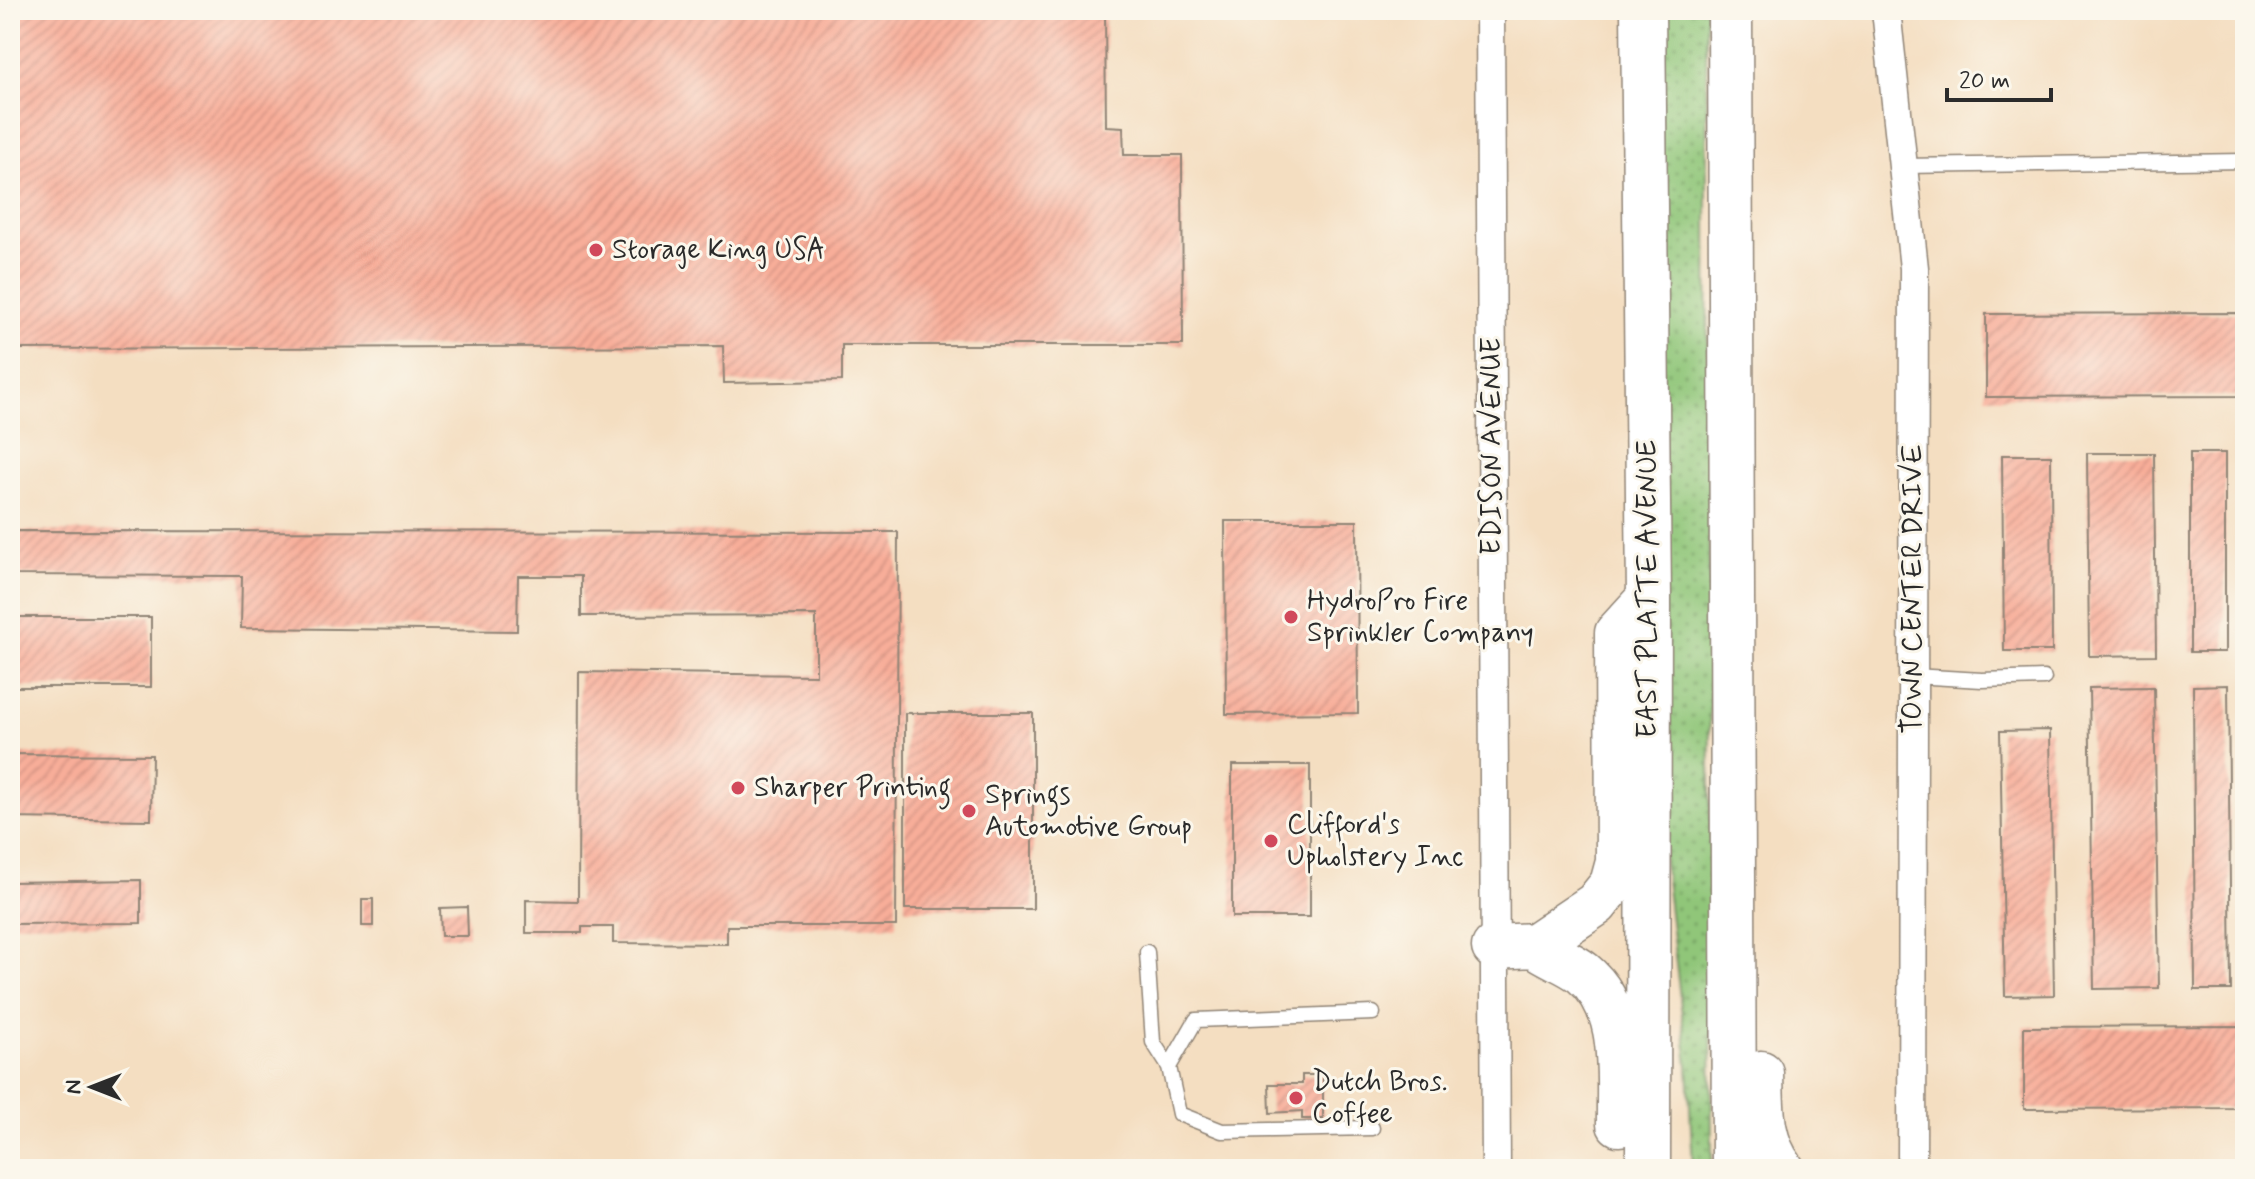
<svg xmlns="http://www.w3.org/2000/svg" width="2255" height="1179" font-family="Mynerve,sans-serif">
	<style>
		.grass { fill: url(#grass-dots); stroke: #5e7852; stroke-width: 2 }
		.building { fill: url(#building-hatch) }
		.lines { fill: none; stroke-linecap: round; stroke-linejoin: round }
		.service-casing { stroke: #908476; stroke-width: 17 }
		.minor-casing { stroke: #908476; stroke-width: 31 }
		.trunk-casing { stroke: #908476; stroke-width: 47 }
		.service { stroke: #fff; stroke-width: 14 }
		.minor { stroke: #fff; stroke-width: 28 }
		.trunk { stroke: #fff; stroke-width: 44 }
		.poi-dot { fill: #d1495b; stroke: #fbf7ec; stroke-width: 3 }
		.labels { text-anchor: middle; dominant-baseline: central; stroke-width: 6; stroke-linejoin: round; paint-order: stroke }
		.poi-label { font-size: 28px; fill: #2b2b2b; stroke: #fbf7ec; text-anchor: start }
		.street-label { font-size: 28px; fill: #2b2b2b; stroke: #fbf7ec }
	</style>
	<defs>
		<pattern id="grass-dots" width="8" height="8" patternUnits="userSpaceOnUse" patternTransform="scale(2)"><rect width="8" height="8" fill="#90c679"/><path d="M2 2h.1M6 6h.1" fill="none" stroke="#76a163" stroke-width="1.8" stroke-linecap="round"/></pattern>
		<pattern id="building-hatch" width="6" height="6" patternUnits="userSpaceOnUse" patternTransform="scale(2)"><rect width="6" height="6" fill="#f8ad99"/><path d="M-1 1l2-2M0 6l6-6M5 7l2-2" fill="none" stroke="#d59584"/></pattern>
	</defs>
	<rect width="100%" height="100%" fill="#fbf7ec"/>
	<filter id="ink" filterUnits="userSpaceOnUse"><feTurbulence type="fractalNoise" baseFrequency=".0125" numOctaves="2"/><feDisplacementMap in="SourceGraphic" scale="16" xChannelSelector="R" yChannelSelector="G"/><feConvolveMatrix kernelMatrix="1 2 1 2 8 2 1 2 1" color-interpolation-filters="sRGB"/></filter>
	<filter id="wash" filterUnits="userSpaceOnUse"><feTurbulence type="fractalNoise" baseFrequency=".006" numOctaves="4" result="noise"/><feDisplacementMap in="SourceGraphic" scale="32" xChannelSelector="R" yChannelSelector="G"/><feGaussianBlur stdDeviation="1.8" result="paint"/><feColorMatrix in="noise" values="0 0 0 0 0 0 0 0 0 0 0 0 0 0 0 0 0 1.4 0 .05"/><feComposite in="paint" operator="in"/></filter>
	<g filter="url(#wash)">
		<rect width="100%" height="100%" fill="#f4dec1"/>
		<path class="grass" d="M 1660,10 L 1706,10 L 1712,1169 L 1693,1169 L 1688,1066 L 1664,862 Z"/>
		<g id="blocks">
			<path class="building" d="M 10,10 L 1105,10 L 1106,126 L 1123,127 L 1124,155 L 1182,155 L 1183,345 L 842,345 L 842,381 L 724,383 L 723,346 L 10,349 Z
				M 2245,313 L 2245,396 L 1986,397 L 1986,314 Z
				M 2087,453 L 2154,453 L 2156,655 L 2089,656 Z
				M 2190,453 L 2225,453 L 2225,652 L 2190,652 Z
				M 2002,455 L 2051,455 L 2052,651 L 2004,651 Z
				M 1225,521 L 1357,521 L 1358,713 L 1226,714 Z
				M 10,531 L 898,532 L 896,926 L 727,926 L 727,944 L 613,943 L 613,927 L 582,927 L 582,933 L 526,933 L 526,900 L 578,901 L 579,672 L 816,675 L 816,615 L 581,616 L 581,576 L 518,576 L 517,631 L 241,628 L 242,576 L 10,575 Z
				M 10,617 L 151,617 L 151,687 L 10,687 Z
				M 2228,685 L 2231,990 L 2195,990 L 2193,686 Z
				M 2154,687 L 2159,988 L 2094,989 L 2089,688 Z
				M 905,713 L 1033,713 L 1033,909 L 905,909 Z
				M 2050,730 L 2054,995 L 2005,996 L 2000,731 Z
				M 10,754 L 152,755 L 151,820 L 10,818 Z
				M 1232,765 L 1310,765 L 1310,917 L 1232,917 Z
				M 141,880 L 141,923 L 10,924 L 10,882 Z
				M 362,899 L 373,899 L 373,926 L 362,926 Z
				M 467,907 L 468,936 L 441,936 L 440,908 Z
				M 2245,1026 L 2245,1108 L 2024,1109 L 2024,1027 Z
				M 1302,1075 L 1323,1075 L 1323,1119 L 1302,1119 L 1302,1111 L 1270,1113 L 1269,1084 L 1302,1084 Z"/>
		</g>
	</g>
	<g filter="url(#ink)">
		<use href="#blocks" fill-opacity="0" stroke="#908476" stroke-width="2"/>
		<g class="lines">
			<g class="service-casing">
				<path id="service" d="M 1902,166 L 2245,161
					M 1913,676 L 1982,680 L 2044,678
					M 1147,952 L 1153,1042 L 1169,1067
					M 1372,1128 L 1222,1131 L 1179,1114 L 1169,1067 L 1196,1020 L 1373,1013"/>
			</g>
			<g class="minor-casing">
				<path id="minor" d="M 1490,10 L 1496,1169
					M 1886,10 L 1914,268 L 1912,1169"/>
			</g>
			<g class="trunk-casing">
				<path id="trunk" d="M 1643,10 L 1649,598 L 1648,1169
					M 1730,10 L 1734,1169
					M 1535,945 C 1550,956 1569,962 1583,973 C 1627,1009 1618,1073 1619,1124
					M 1494,947 L 1535,945 L 1596,904 L 1612,884 L 1618,862 L 1617,633 L 1649,598
					M 1761,1073 C 1762,1108 1760,1140 1782,1169"/>
			</g>
			<use href="#service" class="service"/>
			<use href="#minor" class="minor"/>
			<use href="#trunk" class="trunk"/>
		</g>
	</g>
	<g class="poi-dot">
		<circle cx="596" cy="250" r="8"/>
		<circle cx="1291" cy="617" r="8"/>
		<circle cx="738" cy="788" r="8"/>
		<circle cx="969" cy="811" r="8"/>
		<circle cx="1271" cy="841" r="8"/>
		<circle cx="1296" cy="1098" r="8"/>
	</g>
	<g class="labels">
		<g class="poi-label">
			<text x="612" y="250">Storage King USA</text>
			<text x="1307" y="601">HydroPro Fire<tspan x="1307" dy="32">Sprinkler Company</tspan></text>
			<text x="754" y="788">Sharper Printing</text>
			<text x="985" y="795">Springs<tspan x="985" dy="32">Automotive Group</tspan></text>
			<text x="1287" y="825">Clifford's<tspan x="1287" dy="32">Upholstery Inc</tspan></text>
			<text x="1312" y="1082">Dutch Bros.<tspan x="1312" dy="32">Coffee</tspan></text>
		</g>
		<g class="street-label">
			<text transform="translate(1492 446) rotate(-90)">EDISON AVENUE</text>
			<text transform="translate(1648 589) rotate(-90)">EAST PLATTE AVENUE</text>
			<text transform="translate(1913 589) rotate(-90)">TOWN CENTER DRIVE</text>
		</g>
	</g>
	<rect width="2255" height="1179" fill="none" stroke="#fbf7ec" stroke-width="40"/>
	<g transform="translate(92 1087) rotate(270)" stroke="#fbf7ec" stroke-width="6" paint-order="stroke">
	<path d="M0-6L14 30L0 20L-14 30Z" fill="#2b2b2b"/>
	<text y="-12" font-size="22" font-weight="bold" text-anchor="middle" fill="#2b2b2b">N</text>
	</g>
	<path d="M1947 88v12h104v-12" fill="none" stroke="#2b2b2b" stroke-width="4"/>
	<text x="1959" y="88" font-size="24" fill="#2b2b2b" stroke="#fbf7ec" stroke-width="6" paint-order="stroke">20 m</text>
</svg>
